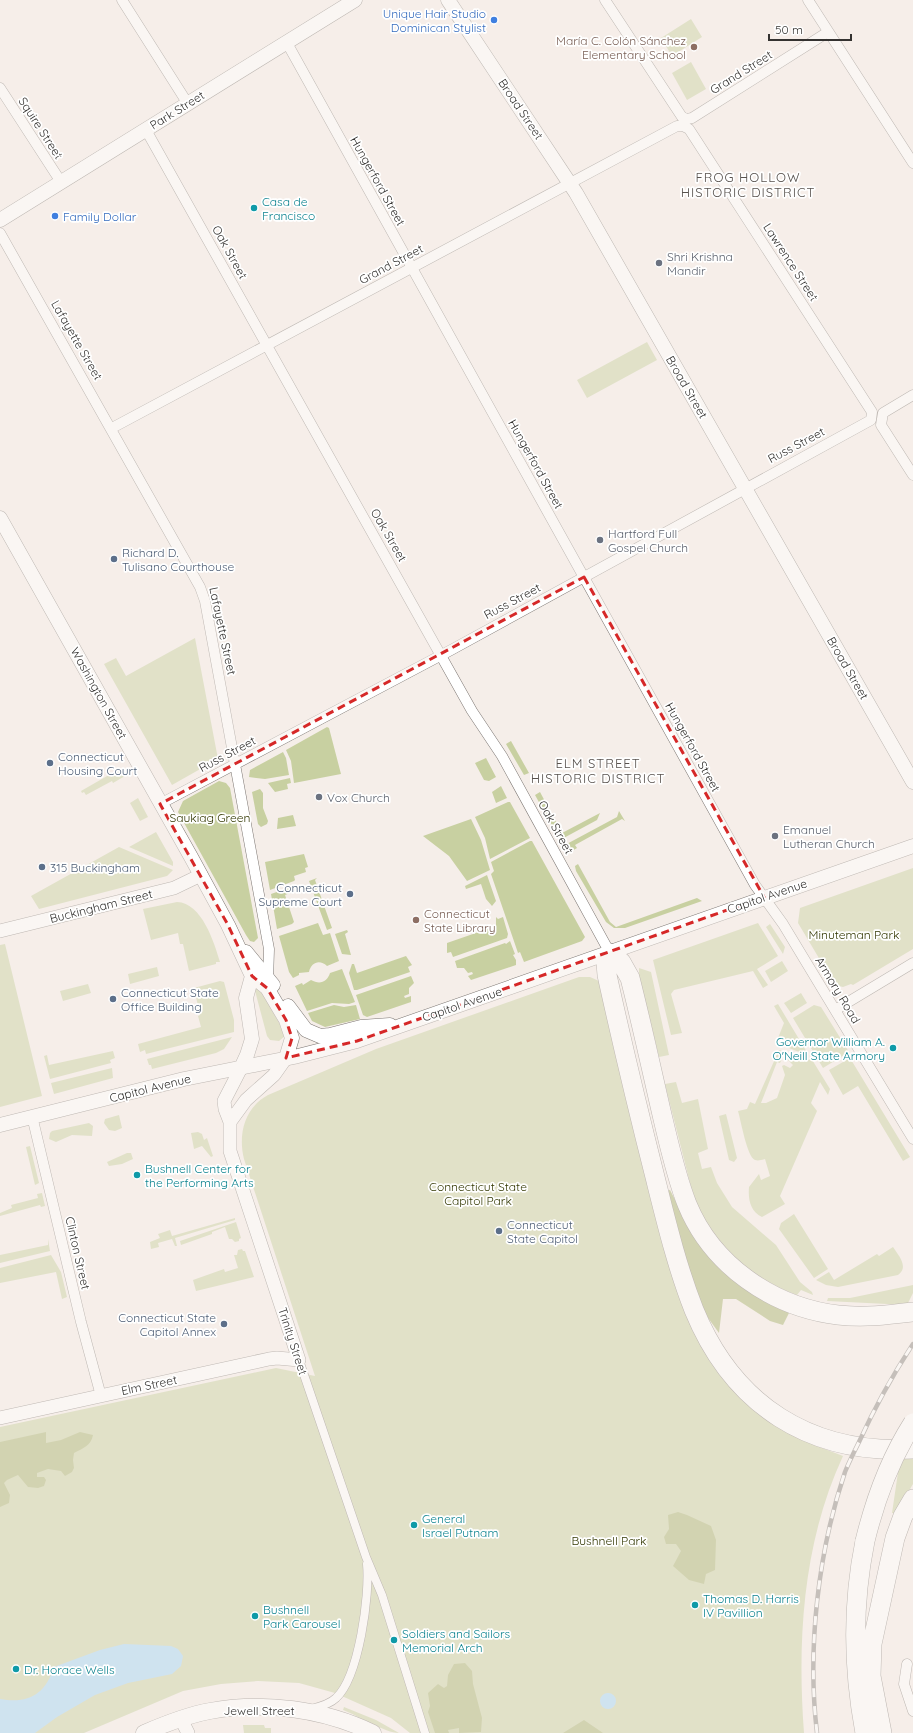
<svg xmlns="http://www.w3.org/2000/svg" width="913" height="1733" font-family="Quicksand,sans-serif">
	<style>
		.green { fill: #c8d0a1 }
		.forest { fill: #a7b26e }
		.water { fill: #a1d4f7 }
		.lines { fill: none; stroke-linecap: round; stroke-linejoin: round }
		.pedestrian-casing { stroke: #7c7672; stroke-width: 9 }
		.minor-casing { stroke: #7c7672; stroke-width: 11 }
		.tertiary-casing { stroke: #7c7672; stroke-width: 14 }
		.secondary-casing { stroke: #7c7672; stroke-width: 15 }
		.primary-casing { stroke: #7c7672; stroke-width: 17 }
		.motorway-casing { stroke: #7c7672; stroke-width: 20 }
		.pedestrian { stroke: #fff; stroke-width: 8 }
		.minor { stroke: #fff; stroke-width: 10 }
		.tertiary { stroke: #fff; stroke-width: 13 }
		.secondary { stroke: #fff; stroke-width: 14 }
		.primary { stroke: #fff; stroke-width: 16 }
		.motorway { stroke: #fff; stroke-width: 19 }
		.rail-casing { stroke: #898582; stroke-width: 4.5 }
		.rail { stroke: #fff; stroke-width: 3; stroke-dasharray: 9; stroke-linecap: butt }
		.motorway-bridge-casing { stroke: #7c7672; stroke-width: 20; stroke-linecap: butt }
		.motorway-bridge { stroke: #fff; stroke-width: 19 }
		.marked { fill: none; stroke: #d62828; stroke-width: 3; stroke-dasharray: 8 5; stroke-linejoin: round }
		.shop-dot { fill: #3f7fe0; stroke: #fff; stroke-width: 1.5 }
		.education-dot { fill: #8d6e63; stroke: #fff; stroke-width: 1.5 }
		.culture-dot { fill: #0f9aa8; stroke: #fff; stroke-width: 1.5 }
		.worship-dot { fill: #6b7280; stroke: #fff; stroke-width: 1.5 }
		.service-dot { fill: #5c6f8a; stroke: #fff; stroke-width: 1.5 }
		.labels { text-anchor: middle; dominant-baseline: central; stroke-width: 3.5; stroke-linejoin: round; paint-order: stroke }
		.shop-label { font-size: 12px; fill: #366cbe; stroke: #fff; text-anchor: end }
		.education-label { font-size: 12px; fill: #785e54; stroke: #fff; text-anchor: end }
		.street-label { font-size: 12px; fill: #343230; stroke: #fff }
		.culture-label { font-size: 12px; fill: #0d838f; stroke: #fff; text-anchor: start }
		.worship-label { font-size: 12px; fill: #5b616d; stroke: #fff; text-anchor: start }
		.service-label { font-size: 12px; fill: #4e5e75; stroke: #fff; text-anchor: start }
		.park-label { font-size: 12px; fill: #323701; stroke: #fff }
		.neighbourhood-label { font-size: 13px; letter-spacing: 1px; fill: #58524e; stroke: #fff }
	</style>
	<rect width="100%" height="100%" fill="#f5eee9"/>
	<path class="green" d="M 691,19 L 702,37 L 672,56 L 661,38 Z
		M 691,62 L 706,89 L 687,100 L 672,73 Z
		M 647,342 L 657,360 L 587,398 L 577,380 Z
		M 195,638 L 218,759 L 172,785 L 104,664 L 116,658 L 126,676 Z
		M 327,727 L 329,728 L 341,774 L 294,783 L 291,761 L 286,750 Z
		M 511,741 L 529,773 L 524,775 L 506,744 Z
		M 283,752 L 286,758 L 289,775 L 265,779 L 249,777 L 250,770 Z
		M 486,758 L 496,777 L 489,781 L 484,780 L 475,763 Z
		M 121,768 L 125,776 L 113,783 L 112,781 L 86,795 L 84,792 L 82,793 L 81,791 Z
		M 290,778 L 291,783 L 287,784 L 288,789 L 275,792 L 268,783 Z
		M 219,781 L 226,783 L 230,788 L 258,938 L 254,942 L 250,941 L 246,935 L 178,812 L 183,801 Z
		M 501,786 L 507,798 L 496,803 L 492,792 Z
		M 260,789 L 263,793 L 263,808 L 268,821 L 267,824 L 261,827 L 258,824 L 252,792 Z
		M 540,792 L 562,833 L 600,813 L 597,820 L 560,840 L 535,795 Z
		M 138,798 L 148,817 L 140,821 L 130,803 Z
		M 508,802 L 510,802 L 530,838 L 490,859 L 485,838 L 475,817 Z
		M 619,811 L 625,821 L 622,819 L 575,845 L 577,848 L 567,854 L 563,846 L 617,817 Z
		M 293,815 L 296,826 L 277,829 L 278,818 Z
		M 471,819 L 481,840 L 490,870 L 467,881 L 449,856 L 423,836 Z
		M 156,832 L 173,862 L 173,866 L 129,847 Z
		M 530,841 L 532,841 L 585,937 L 582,941 L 524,962 L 520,952 L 518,953 L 491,874 L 494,871 L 491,862 Z
		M 119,847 L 173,870 L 167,876 L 39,909 L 31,896 Z
		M 304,854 L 308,867 L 305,868 L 306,872 L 294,876 L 295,880 L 294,881 L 270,890 L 265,862 Z
		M 578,864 L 610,922 L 616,927 L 697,898 L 702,901 L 625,928 L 614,928 L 606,922 L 576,871 L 575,866 Z
		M 913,868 L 913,949 L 853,985 L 851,984 L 843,987 L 835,985 L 798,923 L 800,908 Z
		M 487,875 L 496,901 L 492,906 L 486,899 L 481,884 L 466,889 L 465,886 Z
		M 317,878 L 315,880 L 332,928 L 327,930 L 309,881 Z
		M 294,886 L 295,891 L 285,895 L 294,922 L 292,924 L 277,929 L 271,894 Z
		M 177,902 C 202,903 214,942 220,962 L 216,962 L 216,964 L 189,971 L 183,944 L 180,944 L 178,933 L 151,940 L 143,909 Z
		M 496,917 L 498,919 L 503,917 L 508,934 L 507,938 L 453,957 L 451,952 L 447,953 L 447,943 L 496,926 Z
		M 318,923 L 323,935 L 330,933 L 339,961 L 327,966 C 320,959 311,962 309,972 L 299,973 L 299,975 L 293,978 L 289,972 L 279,936 Z
		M 758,923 L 778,956 L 757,969 L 768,985 L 763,988 L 753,971 L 674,990 L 671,994 L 682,1033 L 671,1035 L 653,960 Z
		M 770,924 L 785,947 L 783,954 L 766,927 Z
		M 347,930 L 348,932 L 345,934 L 351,955 L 342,954 L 335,934 Z
		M 510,941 L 515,954 L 513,955 L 516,960 L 516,965 L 471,980 L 468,976 L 473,974 L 472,972 L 468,973 L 464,968 L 457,968 L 455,961 L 505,943 L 506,944 Z
		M 5,944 L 42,1096 L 0,1107 L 0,945 Z
		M 406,956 L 412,965 L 408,967 L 410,972 L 357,990 L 354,990 L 349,973 L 352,964 L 354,964 L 357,973 Z
		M 782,961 L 788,971 L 771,982 L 765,971 Z
		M 157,967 L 159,976 L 130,984 L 128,974 Z
		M 639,968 L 651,972 L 669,1055 L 659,1057 L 639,976 Z
		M 342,969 L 355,1002 L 349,1004 L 332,1003 L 307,1011 L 295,986 L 302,983 L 303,985 L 311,980 C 320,985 327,982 330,973 Z
		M 411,976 L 414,983 L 409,988 L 409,994 L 404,996 L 405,998 L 411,996 L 411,1002 L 367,1017 L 363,1015 L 356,995 Z
		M 579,977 L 590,977 L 599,981 L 674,1274 L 736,1393 C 772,1429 797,1438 843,1456 C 803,1542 797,1639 804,1733 L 410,1733 L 391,1718 L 335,1693 L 299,1683 L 258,1681 L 221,1684 L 183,1691 L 84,1733 L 0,1733 L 0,1427 L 276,1368 L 315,1376 L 244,1159 C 238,1135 244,1108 268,1095 L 376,1049 Z
		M 220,981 L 224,982 L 234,1020 L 234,1032 L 146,1054 L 145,1050 L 140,1052 L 138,1044 L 201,1027 L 198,1016 L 200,1015 L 194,988 Z
		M 88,984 L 91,993 L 63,1001 L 60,991 Z
		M 258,985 L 283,1030 L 285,1036 L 279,1041 L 270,1040 L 267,1036 L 254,987 Z
		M 801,993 L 807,1003 L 791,1013 L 784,1003 Z
		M 778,1004 L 808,1054 L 807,1055 L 776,1043 L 784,1023 L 774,1006 Z
		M 334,1005 L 344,1007 L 356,1005 L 360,1019 L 325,1027 L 312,1021 L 308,1013 Z
		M 814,1005 L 821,1007 L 849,1052 L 823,1068 L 793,1018 Z
		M 232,1037 L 224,1049 L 216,1053 L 152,1069 L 151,1065 L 149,1065 L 147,1059 Z
		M 779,1050 L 785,1052 L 780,1063 L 777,1062 L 761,1103 L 766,1103 L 777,1098 L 785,1075 L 782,1066 L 784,1065 L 790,1068 L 793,1065 L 787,1059 L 788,1053 L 807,1061 L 811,1058 L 830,1089 L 828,1095 L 820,1082 L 811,1103 L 817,1111 L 780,1196 L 785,1204 L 762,1217 C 750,1211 748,1199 749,1187 L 759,1174 L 761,1180 L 770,1176 L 765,1159 C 762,1160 758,1161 755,1160 C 747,1157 741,1121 738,1111 L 747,1109 L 750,1102 L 755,1104 Z
		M 113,1051 L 115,1058 L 110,1060 L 111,1063 L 50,1079 L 44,1056 L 47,1055 L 49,1065 Z
		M 850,1058 L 910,1157 L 903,1161 L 858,1086 L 843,1095 L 829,1070 Z
		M 112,1068 L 113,1078 L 54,1094 L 51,1083 Z
		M 676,1082 L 682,1103 L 698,1099 L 708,1149 L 698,1153 L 702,1169 L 711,1167 L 717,1183 L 732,1207 L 776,1245 L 800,1282 L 812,1292 L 813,1295 L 801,1290 L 797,1295 C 748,1277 709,1242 692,1191 L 665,1084 Z
		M 726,1114 L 737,1158 L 734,1162 L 729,1160 L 719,1116 Z
		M 119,1115 L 122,1128 L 115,1131 L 109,1130 L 104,1123 L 105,1119 Z
		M 89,1123 L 93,1126 L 92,1136 L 72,1135 L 56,1142 L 49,1139 L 50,1133 L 52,1131 Z
		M 198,1132 L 202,1134 L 204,1140 L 207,1138 L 213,1156 L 211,1157 L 202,1146 L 194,1149 L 191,1133 Z
		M 30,1146 L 39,1183 L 35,1185 L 26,1147 Z
		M 127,1153 L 131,1153 L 133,1159 L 122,1164 L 109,1166 L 107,1162 Z
		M 42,1193 L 45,1206 L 41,1207 L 40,1205 L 0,1216 L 0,1213 L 12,1208 L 11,1205 L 38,1198 L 37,1194 Z
		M 794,1214 L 828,1269 L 814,1278 L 779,1229 L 781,1223 Z
		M 235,1218 L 235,1220 L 175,1238 L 177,1246 L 175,1246 L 172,1239 L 158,1243 L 159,1247 L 151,1249 L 150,1242 L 160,1238 L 158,1234 L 170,1230 L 172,1236 Z
		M 236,1222 L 241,1238 L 239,1239 L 239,1241 L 235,1242 L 232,1239 L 229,1239 L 225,1227 L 212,1232 L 212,1234 L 181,1245 L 180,1241 Z
		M 48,1239 L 50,1251 L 0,1263 L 0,1255 L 48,1245 Z
		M 893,1247 C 899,1256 909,1267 898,1275 L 838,1287 L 826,1285 L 816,1280 L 829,1272 L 834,1280 L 877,1254 L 879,1256 Z
		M 242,1249 L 243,1251 L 245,1251 L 254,1277 L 196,1291 L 193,1280 L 224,1269 L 225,1272 L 238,1268 L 234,1255 L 237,1255 L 238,1250 Z
		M 51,1255 L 61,1272 L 67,1297 L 62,1299 L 56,1272 L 0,1283 L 0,1268 Z
		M 913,1285 L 913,1293 L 907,1305 L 827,1301 L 828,1298 L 850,1298 Z
		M 913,1457 L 913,1484 L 896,1513 L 892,1513 L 900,1459 Z
		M 344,1707 L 376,1720 L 399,1733 C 385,1733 359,1716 343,1710 Z
		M 243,1725 L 264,1725 L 265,1728 L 271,1728 L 271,1733 L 244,1733 Z"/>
	<path class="forest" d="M 670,1190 L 689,1227 L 791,1309 L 783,1325 L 770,1321 L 736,1299 L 723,1299 L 719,1333 L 703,1311 L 693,1283 L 666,1191 Z
		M 46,1432 L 46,1443 L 61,1440 L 80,1432 L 93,1435 C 91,1446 83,1448 74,1453 L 73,1460 L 74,1468 L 72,1472 L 65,1476 L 61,1471 L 48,1469 L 37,1473 L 37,1477 L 44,1477 L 46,1480 L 44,1486 L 38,1488 L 28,1487 L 18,1475 L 7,1480 L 4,1483 L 10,1495 L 9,1503 L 0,1507 L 0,1442 Z
		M 678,1512 L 687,1515 L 711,1526 L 716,1540 L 715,1570 L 706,1574 L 704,1584 L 689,1580 L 673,1566 L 681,1551 L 676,1544 L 666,1544 L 664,1537 L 669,1529 L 668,1515 Z
		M 465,1663 L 472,1671 L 473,1684 L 482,1718 L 481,1732 L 459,1733 L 459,1728 L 448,1730 L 449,1733 L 435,1733 L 428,1712 L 430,1706 L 428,1693 L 438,1684 L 444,1688 L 447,1686 L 448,1675 L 454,1664 Z
		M 584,1720 L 603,1733 L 563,1733 Z"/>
	<path class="water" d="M 124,1644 L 171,1646 L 178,1649 L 183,1656 L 181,1666 L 172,1674 L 128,1683 L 95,1695 L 57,1717 L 35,1733 L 0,1733 L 0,1699 C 28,1704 45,1695 54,1667 L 100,1650 Z
		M600 1701a8 8 0 1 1 16 0a8 8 0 1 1-16 0Z"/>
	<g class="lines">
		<g class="pedestrian-casing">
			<path id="pedestrian" d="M 299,1360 L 366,1557 L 382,1595 L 425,1733
				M 311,1709 C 319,1707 330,1704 336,1698 C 359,1677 370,1595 367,1564"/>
		</g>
		<g class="minor-casing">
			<path id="minor" d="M 122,0 L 188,104
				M 605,0 L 682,117 L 687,119 L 692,118 L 828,32
				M 808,0 L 913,163
				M 287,43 L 755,885 L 783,924 L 913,1139
				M 0,88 L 61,182
				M 146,130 L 472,711 L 502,756 L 610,953
				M 0,233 L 200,587 L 205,601 L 269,949 L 268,981
				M 913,395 L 883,413 L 881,425 L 913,475
				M 112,428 L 677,126 L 683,126 L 689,129 L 872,412 L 871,420 L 451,650 L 160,804
				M 835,1010 L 913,963
				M 32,1116 L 81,1322 L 101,1396
				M 907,1664 L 904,1684 L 913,1711"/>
		</g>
		<g class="tertiary-casing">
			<path id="tertiary" d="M 0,931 L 174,888 L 201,875
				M 230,1122 L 246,1100 L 274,1075 L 286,1058
				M 0,1418 L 269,1359 L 277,1358 L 299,1360 L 230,1151 L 230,1122 L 225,1109 L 224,1101 L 241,1068
				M 181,1719 L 188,1733"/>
		</g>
		<g class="secondary-casing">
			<path id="secondary" d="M 448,0 L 576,193 L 913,782
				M 0,220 L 355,0
				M 0,518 L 191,857 L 228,925 L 252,976 L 267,988 L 286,1020 L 292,1038 L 286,1058
				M 246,952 L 273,985
				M 288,1006 L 306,1030 L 320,1036 L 330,1035 L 361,1027 L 390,1025
				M 241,1068 L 247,1055 L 252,1039 L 246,998 L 252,976
				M 0,1125 L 184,1079 L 294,1057 L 357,1041 L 913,846"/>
		</g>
		<g class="primary-casing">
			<path id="primary" d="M 144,1733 C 165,1724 187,1715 210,1711 C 264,1701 324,1709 373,1733"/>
		</g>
		<g class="motorway-casing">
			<path id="motorway" d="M 913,1312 C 888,1315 863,1318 838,1315 C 772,1307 712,1265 687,1204 C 676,1176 670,1148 663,1119 C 652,1072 642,1025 630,978 L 621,962 L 610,953 L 606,963 L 607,975 C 622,1043 638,1110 655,1177 C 666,1221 677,1267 694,1310 C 733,1405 810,1455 913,1449
				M 865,1733 C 853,1669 852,1605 865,1541
				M 882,1733 L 871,1676 L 872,1644 L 895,1538 L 903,1516 L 913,1499"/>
		</g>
		<use href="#pedestrian" class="pedestrian"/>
		<use href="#minor" class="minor"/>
		<use href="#tertiary" class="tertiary"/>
		<use href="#secondary" class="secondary"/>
		<use href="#primary" class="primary"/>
		<use href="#motorway" class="motorway"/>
		<g class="rail-casing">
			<path id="rail" d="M 817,1733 C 807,1649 818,1552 845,1472 C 849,1462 854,1452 859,1442 C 875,1407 892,1376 913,1344"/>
		</g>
		<use href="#rail" class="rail"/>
		<g class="motorway-bridge-casing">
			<path id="motorway-bridge" d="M 865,1541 C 875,1500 890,1459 913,1423"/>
		</g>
		<use href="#motorway-bridge" class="motorway-bridge"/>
	</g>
	<path d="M0 0H913V1733H0ZM 584,577 L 764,897 L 357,1041 L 286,1058 L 292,1038 L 286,1020 L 267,988 L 252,976 L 228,925 L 160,804 Z" fill="#f5eee9" fill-opacity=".55" fill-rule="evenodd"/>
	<path class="marked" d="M 584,577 L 764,897 L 357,1041 L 286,1058 L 292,1038 L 286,1020 L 267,988 L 252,976 L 228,925 L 160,804 Z"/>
	<g class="shop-dot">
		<circle cx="494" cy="20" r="4"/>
		<circle cx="55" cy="216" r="4"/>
	</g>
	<g class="education-dot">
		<circle cx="694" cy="47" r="4"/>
		<circle cx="416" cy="920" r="4"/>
	</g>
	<g class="culture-dot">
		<circle cx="254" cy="208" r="4"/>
		<circle cx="893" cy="1048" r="4"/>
		<circle cx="137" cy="1175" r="4"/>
		<circle cx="414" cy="1525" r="4"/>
		<circle cx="695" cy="1605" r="4"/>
		<circle cx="255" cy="1616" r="4"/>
		<circle cx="394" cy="1640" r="4"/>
		<circle cx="16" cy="1669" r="4"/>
	</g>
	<g class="worship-dot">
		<circle cx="659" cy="263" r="4"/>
		<circle cx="600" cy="540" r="4"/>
		<circle cx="319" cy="797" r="4"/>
		<circle cx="775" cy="836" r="4"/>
	</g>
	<g class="service-dot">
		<circle cx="114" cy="559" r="4"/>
		<circle cx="50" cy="763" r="4"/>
		<circle cx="42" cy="867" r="4"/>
		<circle cx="350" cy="894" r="4"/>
		<circle cx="113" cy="999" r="4"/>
		<circle cx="499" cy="1231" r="4"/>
		<circle cx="224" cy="1324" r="4"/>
	</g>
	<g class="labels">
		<g class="shop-label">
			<text x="486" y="13">Unique Hair Studio<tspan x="486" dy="14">Dominican Stylist</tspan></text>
			<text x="63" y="216" text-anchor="start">Family Dollar</text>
		</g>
		<g class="education-label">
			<text x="686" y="40">María C. Colón Sánchez<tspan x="686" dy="14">Elementary School</tspan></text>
			<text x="424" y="913" text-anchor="start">Connecticut<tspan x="424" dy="14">State Library</tspan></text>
		</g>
		<g class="street-label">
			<text transform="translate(741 72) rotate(-32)">Grand Street</text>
			<text transform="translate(521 109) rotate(56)">Broad Street</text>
			<text transform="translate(177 110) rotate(-32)">Park Street</text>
			<text transform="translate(41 128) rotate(57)">Squire Street</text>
			<text transform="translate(378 181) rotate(61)">Hungerford Street</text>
			<text transform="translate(230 252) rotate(61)">Oak Street</text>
			<text transform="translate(791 262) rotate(57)">Lawrence Street</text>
			<text transform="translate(391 264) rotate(-28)">Grand Street</text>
			<text transform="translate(77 340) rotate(60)">Lafayette Street</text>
			<text transform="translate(687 387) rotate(60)">Broad Street</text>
			<text transform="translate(796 445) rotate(-28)">Russ Street</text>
			<text transform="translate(536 464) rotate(61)">Hungerford Street</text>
			<text transform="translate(389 535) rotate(60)">Oak Street</text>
			<text transform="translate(512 601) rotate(-28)">Russ Street</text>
			<text transform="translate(223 631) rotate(78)">Lafayette Street</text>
			<text transform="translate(848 668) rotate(60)">Broad Street</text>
			<text transform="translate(99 693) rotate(61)">Washington Street</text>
			<text transform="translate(693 747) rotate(61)">Hungerford Street</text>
			<text transform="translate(227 754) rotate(-28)">Russ Street</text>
			<text transform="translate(556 827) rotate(61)">Oak Street</text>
			<text transform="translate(767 896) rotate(-19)">Capitol Avenue</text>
			<text transform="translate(101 906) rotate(-14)">Buckingham Street</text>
			<text transform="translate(838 990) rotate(59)">Armory Road</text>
			<text transform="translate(462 1004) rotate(-19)">Capitol Avenue</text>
			<text transform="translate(150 1088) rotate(-14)">Capitol Avenue</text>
			<text transform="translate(78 1253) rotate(77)">Clinton Street</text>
			<text transform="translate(293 1341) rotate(72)">Trinity Street</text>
			<text transform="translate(149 1385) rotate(-12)">Elm Street</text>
			<text x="259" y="1710">Jewell Street</text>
		</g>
		<g class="culture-label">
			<text x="262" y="201">Casa de<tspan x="262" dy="14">Francisco</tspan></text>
			<text x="885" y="1041" text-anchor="end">Governor William A.<tspan x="885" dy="14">O'Neill State Armory</tspan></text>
			<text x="145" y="1168">Bushnell Center for<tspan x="145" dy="14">the Performing Arts</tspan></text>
			<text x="422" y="1518">General<tspan x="422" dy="14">Israel Putnam</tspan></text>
			<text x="703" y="1598">Thomas D. Harris<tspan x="703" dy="14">IV Pavillion</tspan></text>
			<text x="263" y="1609">Bushnell<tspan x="263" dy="14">Park Carousel</tspan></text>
			<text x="402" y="1633">Soldiers and Sailors<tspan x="402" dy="14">Memorial Arch</tspan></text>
			<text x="24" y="1669">Dr. Horace Wells</text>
		</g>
		<g class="worship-label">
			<text x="667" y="256">Shri Krishna<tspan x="667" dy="14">Mandir</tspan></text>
			<text x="608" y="533">Hartford Full<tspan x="608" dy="14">Gospel Church</tspan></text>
			<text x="327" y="797">Vox Church</text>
			<text x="783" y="829">Emanuel<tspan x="783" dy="14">Lutheran Church</tspan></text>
		</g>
		<g class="service-label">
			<text x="122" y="552">Richard D.<tspan x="122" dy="14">Tulisano Courthouse</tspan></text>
			<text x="58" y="756">Connecticut<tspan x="58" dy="14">Housing Court</tspan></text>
			<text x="50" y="867">315 Buckingham</text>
			<text x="342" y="887" text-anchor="end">Connecticut<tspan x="342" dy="14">Supreme Court</tspan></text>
			<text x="121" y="992">Connecticut State<tspan x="121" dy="14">Office Building</tspan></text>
			<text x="507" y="1224">Connecticut<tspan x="507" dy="14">State Capitol</tspan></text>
			<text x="216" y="1317" text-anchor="end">Connecticut State<tspan x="216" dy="14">Capitol Annex</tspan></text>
		</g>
		<g class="park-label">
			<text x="210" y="817">Saukiag Green</text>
			<text x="854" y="934">Minuteman Park</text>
			<text x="478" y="1186">Connecticut State<tspan x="478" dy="14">Capitol Park</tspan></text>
			<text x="609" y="1540">Bushnell Park</text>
		</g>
		<g class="neighbourhood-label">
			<text x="748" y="177">FROG HOLLOW<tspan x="748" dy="15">HISTORIC DISTRICT</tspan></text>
			<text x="598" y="763">ELM STREET<tspan x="598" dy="15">HISTORIC DISTRICT</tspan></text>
		</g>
	</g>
	<path d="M769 34v6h82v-6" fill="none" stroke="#343230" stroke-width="2"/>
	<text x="775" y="34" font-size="12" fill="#343230" stroke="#ffffff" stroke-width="3" paint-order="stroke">50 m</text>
</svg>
